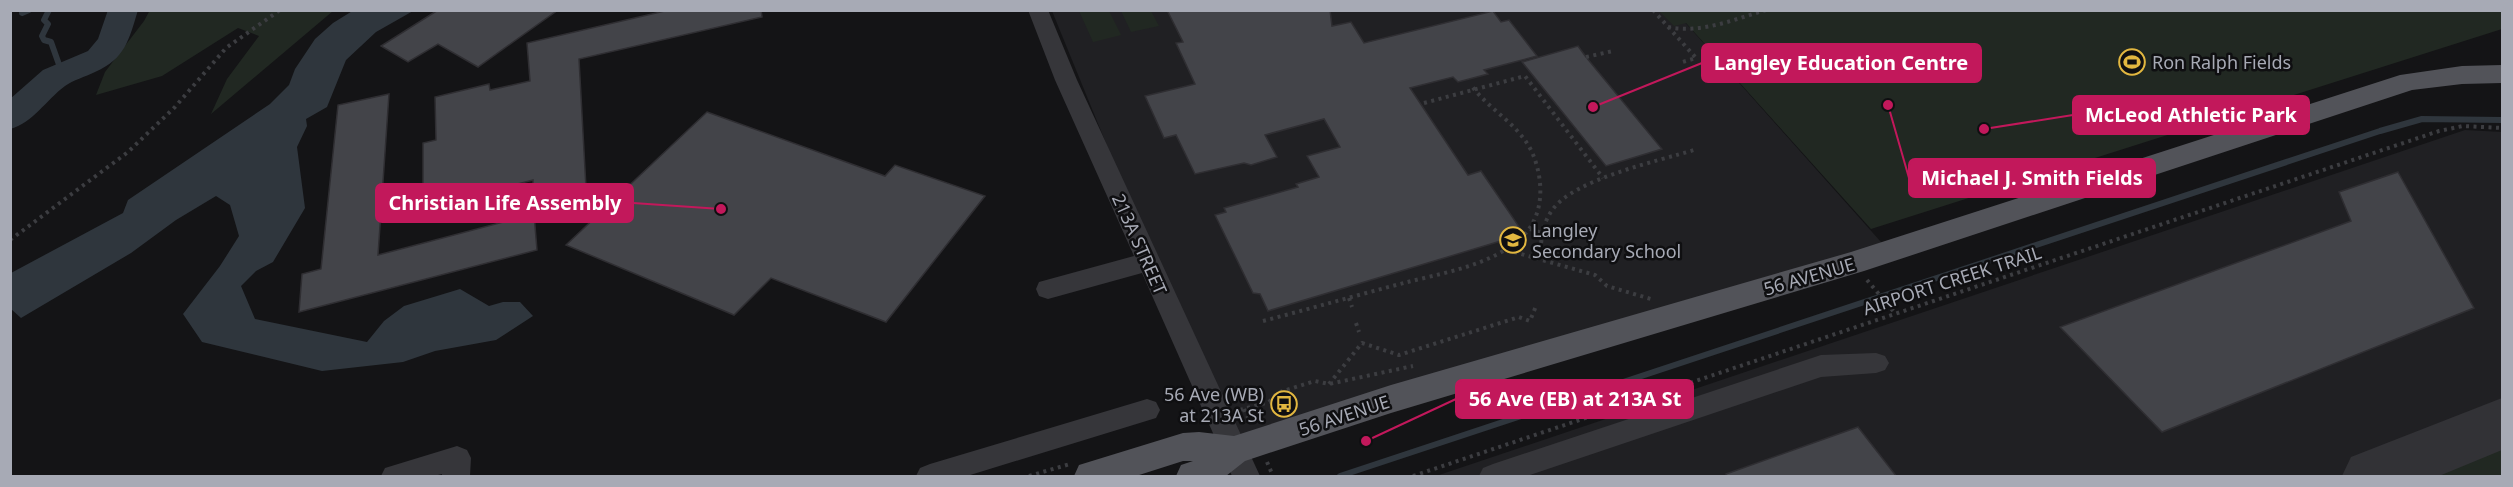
<svg xmlns="http://www.w3.org/2000/svg" width="2513" height="487" font-family="'Noto Sans',sans-serif">
	<style>
		.built { fill: #202023 }
		.green { fill: #212822 }
		.water { fill: #2f363d }
		.lines { fill: none; stroke-linecap: round; stroke-linejoin: round }
		.stream { stroke: #2f363d; stroke-width: 6 }
		.river { fill: #2f363d; fill-rule: evenodd }
		.taxiway { fill: #323236; fill-rule: evenodd }
		.building { fill: #434449; stroke: #2f2e32; stroke-width: 1.5 }
		.path { stroke: #3c3d41; stroke-width: 4; stroke-dasharray: 3 4.5; stroke-linecap: butt }
		.minor { fill: #36363a; fill-rule: evenodd }
		.major { fill: #525359; fill-rule: evenodd }
		.labels { text-anchor: middle; dominant-baseline: central; stroke-width: 5; stroke-linejoin: round; paint-order: stroke }
		.poi-label { font-size: 18px; fill: #a7aab5; stroke: #0f0f11; text-anchor: start }
		.street-label { font-size: 18px; fill: #a7aab5; stroke: #0f0f11 }
		.leader { fill: none; stroke: #c2185b; stroke-width: 2 }
		.callout-dot { fill: #c2185b; stroke: #0f0f11; stroke-width: 2 }
		.callout { fill: #c2185b; stroke: #c2185b; stroke-width: 2 }
		.callout-label { font-size: 20px; text-anchor: middle; font-weight: bold; fill: #fff }
	</style>
	<rect width="100%" height="100%" fill="#141416"/>
	<path class="built" d="M 1052,11 L 1675,11 L 1889,251 L 1239,461 L 1213,405 Z
		M 2465,130 L 2502,132 L 2502,476 L 1436,476 Z"/>
	<path class="green" d="M 150,10 L 333,10 L 333,11 L 211,114 L 227,79 L 259,36 L 238,28 L 162,76 L 96,95 L 105,72 L 144,21 Z
		M 2502,10 L 2502,29 L 1871,229 L 1686,23 L 1674,26 L 1659,11 Z
		M 1079,11 L 1109,11 L 1121,35 L 1093,42 Z
		M 1121,11 L 1151,11 L 1159,26 L 1131,32 Z
		M 2502,439 L 2502,476 L 2411,476 Z"/>
	<path class="water" d="M 354,10 L 413,11 L 376,32 L 346,60 L 327,107 L 306,119 L 307,126 L 297,147 L 305,208 L 273,262 L 256,271 L 241,286 L 255,319 L 367,342 L 384,321 L 404,306 L 460,289 L 489,306 L 503,302 L 520,302 L 533,316 L 496,340 L 435,351 L 403,362 L 322,371 L 202,342 L 183,314 L 220,266 L 239,236 L 230,205 L 216,196 L 176,220 L 131,253 L 21,318 L 11,309 L 11,273 L 123,213 L 128,200 L 270,104 L 289,85 L 295,69 L 315,39 L 333,23 Z"/>
	<g class="lines">
		<path class="stream" d="M 23,10 L 22,13 L 29,10
			M 49,10 L 44,20 L 48,24 L 42,36 L 44,40 L 51,42 L 62,73
			M 1340,476 L 2380,131 L 2422,119 L 2502,120"/>
		<path class="river" d="M 108,10 L 138,10 C 129,40 125,59 95,72 C 85,77 73,80 65,86 C 46,100 33,123 10,129 L 10,99 L 43,70 L 88,51 L 98,39 Z"/>
		<path class="taxiway" d="M 2502,398 L 2502,450 L 2439,476 L 2342,476 L 2351,457 Z"/>
	</g>
	<path class="building" d="M 438,10 L 558,10 L 478,67 L 438,44 L 408,62 L 381,46 Z
		M 669,10 L 761,10 L 762,17 L 579,59 L 586,188 L 533,200 L 533,180 L 423,209 L 423,143 L 436,140 L 435,97 L 489,84 L 490,90 L 530,81 L 527,43 Z
		M 1167,10 L 1330,10 L 1332,26 L 1351,22 L 1364,43 L 1493,11 L 1501,22 L 1509,20 L 1537,56 L 1484,70 L 1488,74 L 1458,82 L 1453,77 L 1410,88 L 1468,175 L 1481,171 L 1524,234 L 1268,311 L 1260,294 L 1253,293 L 1215,215 L 1226,212 L 1224,208 L 1298,187 L 1296,184 L 1319,177 L 1307,156 L 1340,147 L 1324,119 L 1265,135 L 1277,157 L 1251,165 L 1244,163 L 1195,174 L 1176,135 L 1164,138 L 1145,96 L 1195,84 L 1176,43 L 1183,42 Z
		M 1578,46 L 1586,57 L 1662,149 L 1606,166 L 1522,62 Z
		M 389,94 L 378,255 L 534,214 L 537,250 L 299,312 L 302,274 L 321,269 L 338,105 Z
		M 707,112 L 885,176 L 895,165 L 985,196 L 886,322 L 771,278 L 734,315 L 566,245 Z
		M 2398,172 L 2474,308 L 2162,432 L 2060,327 L 2351,221 L 2339,192 Z
		M 1858,427 L 1897,477 L 1727,477 L 1726,474 Z"/>
	<g class="lines">
		<path class="path" d="M 1653,10 L 1696,58 L 1679,63
			M 1668,27 C 1701,34 1735,19 1766,10
			M 1586,57 L 1613,51
			M 1424,103 L 1525,76 L 1603,178
			M 1530,229 L 1542,233
			M 10,240 L 128,152 L 175,107 L 226,48 L 280,10
			M 1507,250 L 1595,275 L 1607,286 L 1651,299
			M 1540,258 C 1541,241 1542,223 1553,209 C 1575,179 1658,161 1694,150
			M 1867,280 L 1895,313
			M 1349,298 L 1352,307
			M 1263,321 C 1309,309 1354,296 1400,284 C 1440,273 1490,267 1522,237 C 1545,215 1544,180 1532,152 C 1518,123 1489,110 1471,85
			M 1356,323 L 1359,332
			M 1329,384 L 1362,343 L 1399,355 L 1519,317 L 1530,321 L 1536,306
			M 1244,409 L 1250,422
			M 1240,410 L 1269,402 L 1277,393 L 1315,381 L 1329,384 L 1413,366
			M 1267,462 L 1273,476
			M 1029,476 L 1070,464
			M 1413,476 L 2439,131 L 2463,126 L 2502,128"/>
		<path class="minor" d="M 1028,10 L 1048,10 L 1077,80 L 1260,476 L 1232,476 L 1142,273 L 1048,299 L 1039,296 L 1036,289 L 1039,282 L 1134,256 L 1055,80 Z
			M 1876,353 L 1885,356 L 1889,363 L 1885,370 L 1876,373 L 1821,377 L 1527,476 L 1479,476 L 1483,468 L 1493,464 L 1821,355 Z
			M 1147,399 L 1156,402 L 1160,410 L 1156,418 L 967,476 L 916,476 L 920,468 L 930,464 Z
			M 457,446 L 467,450 L 471,458 L 470,476 L 442,476 L 442,474 L 434,476 L 381,476 L 385,468 Z"/>
		<path class="major" d="M 2502,65 L 2502,83 L 2462,84 L 2412,90 L 1864,271 L 1391,413 L 1245,461 L 1226,476 L 1176,476 L 1181,465 L 1193,461 L 1183,461 L 1136,476 L 1074,476 L 1079,465 L 1183,433 L 1199,432 L 1234,436 L 1391,385 L 1851,252 L 2400,75 L 2462,66 Z"/>
	</g>
	<defs>
		<g id="stadium-ring" transform="scale(1.35)"><circle r="9.5" fill="#0f0f11" stroke="#e2b740" stroke-width="1.5"/><path d="M0-5a6.5 5 0 1 0 0 10a6.5 5 0 1 0 0-10ZM-3.5-1.8h7v3.6h-7Z" fill="#e2b740"/></g>
		<g id="school-ring" transform="scale(1.35)"><circle r="9.5" fill="#0f0f11" stroke="#e2b740" stroke-width="1.5"/><path d="M0-5L7-2L0 1L-7-2ZM-4 1L0 2.5L4 1V4Q0 6-4 4Z" fill="#e2b740"/></g>
		<g id="bus-ring" transform="scale(1.35)"><circle r="9.5" fill="#0f0f11" stroke="#e2b740" stroke-width="1.5"/><path d="M-5-6H5V4H4V6H2V4H-2V6H-4V4H-5ZM-3.5-4V0h7V-4ZM-3.5 1.2v1.5H-2V1.2ZM2 1.2v1.5H3.5V1.2Z" fill="#e2b740"/></g>
	</defs>
	<g fill-rule="evenodd">
		<use href="#stadium-ring" x="2132" y="62"/>
		<use href="#school-ring" x="1513" y="240"/>
		<use href="#bus-ring" x="1284" y="404"/>
	</g>
	<g class="labels">
		<g class="poi-label">
			<text x="2152" y="62">Ron Ralph Fields</text>
			<text x="1532" y="230">Langley<tspan x="1532" dy="21">Secondary School</tspan></text>
			<text x="1264" y="394" text-anchor="end">56 Ave (WB)<tspan x="1264" dy="21">at 213A St</tspan></text>
		</g>
		<g class="street-label">
			<text transform="translate(1140 244) rotate(66)">213A STREET</text>
			<text transform="translate(1809 276) rotate(-16)">56 AVENUE</text>
			<text transform="translate(1952 280) rotate(-18)">AIRPORT CREEK TRAIL</text>
			<text transform="translate(1344 415) rotate(-18)">56 AVENUE</text>
		</g>
	</g>
	<path class="leader" d="M1593 107L1702 63M1984 129L2073 115M1888 105L1909 178M721 209L633 203M1366 441L1456 399"/>
	<g class="callout-dot">
		<circle cx="1593" cy="107" r="6"/>
		<circle cx="1984" cy="129" r="6"/>
		<circle cx="1888" cy="105" r="6"/>
		<circle cx="721" cy="209" r="6"/>
		<circle cx="1366" cy="441" r="6"/>
	</g>
	<g class="callout">
		<rect x="1702" y="44" width="279" height="38" rx="6"/>
		<rect x="2073" y="96" width="236" height="38" rx="6"/>
		<rect x="1909" y="159" width="246" height="38" rx="6"/>
		<rect x="376" y="184" width="257" height="38" rx="6"/>
		<rect x="1456" y="380" width="237" height="38" rx="6"/>
	</g>
	<g class="callout-label">
		<text x="1841" y="70">Langley Education Centre</text>
		<text x="2191" y="122">McLeod Athletic Park</text>
		<text x="2032" y="185">Michael J. Smith Fields</text>
		<text x="505" y="210">Christian Life Assembly</text>
		<text x="1575" y="406">56 Ave (EB) at 213A St</text>
	</g>
	<rect width="2513" height="487" fill="none" stroke="#a7aab5" stroke-width="24"/>
</svg>
